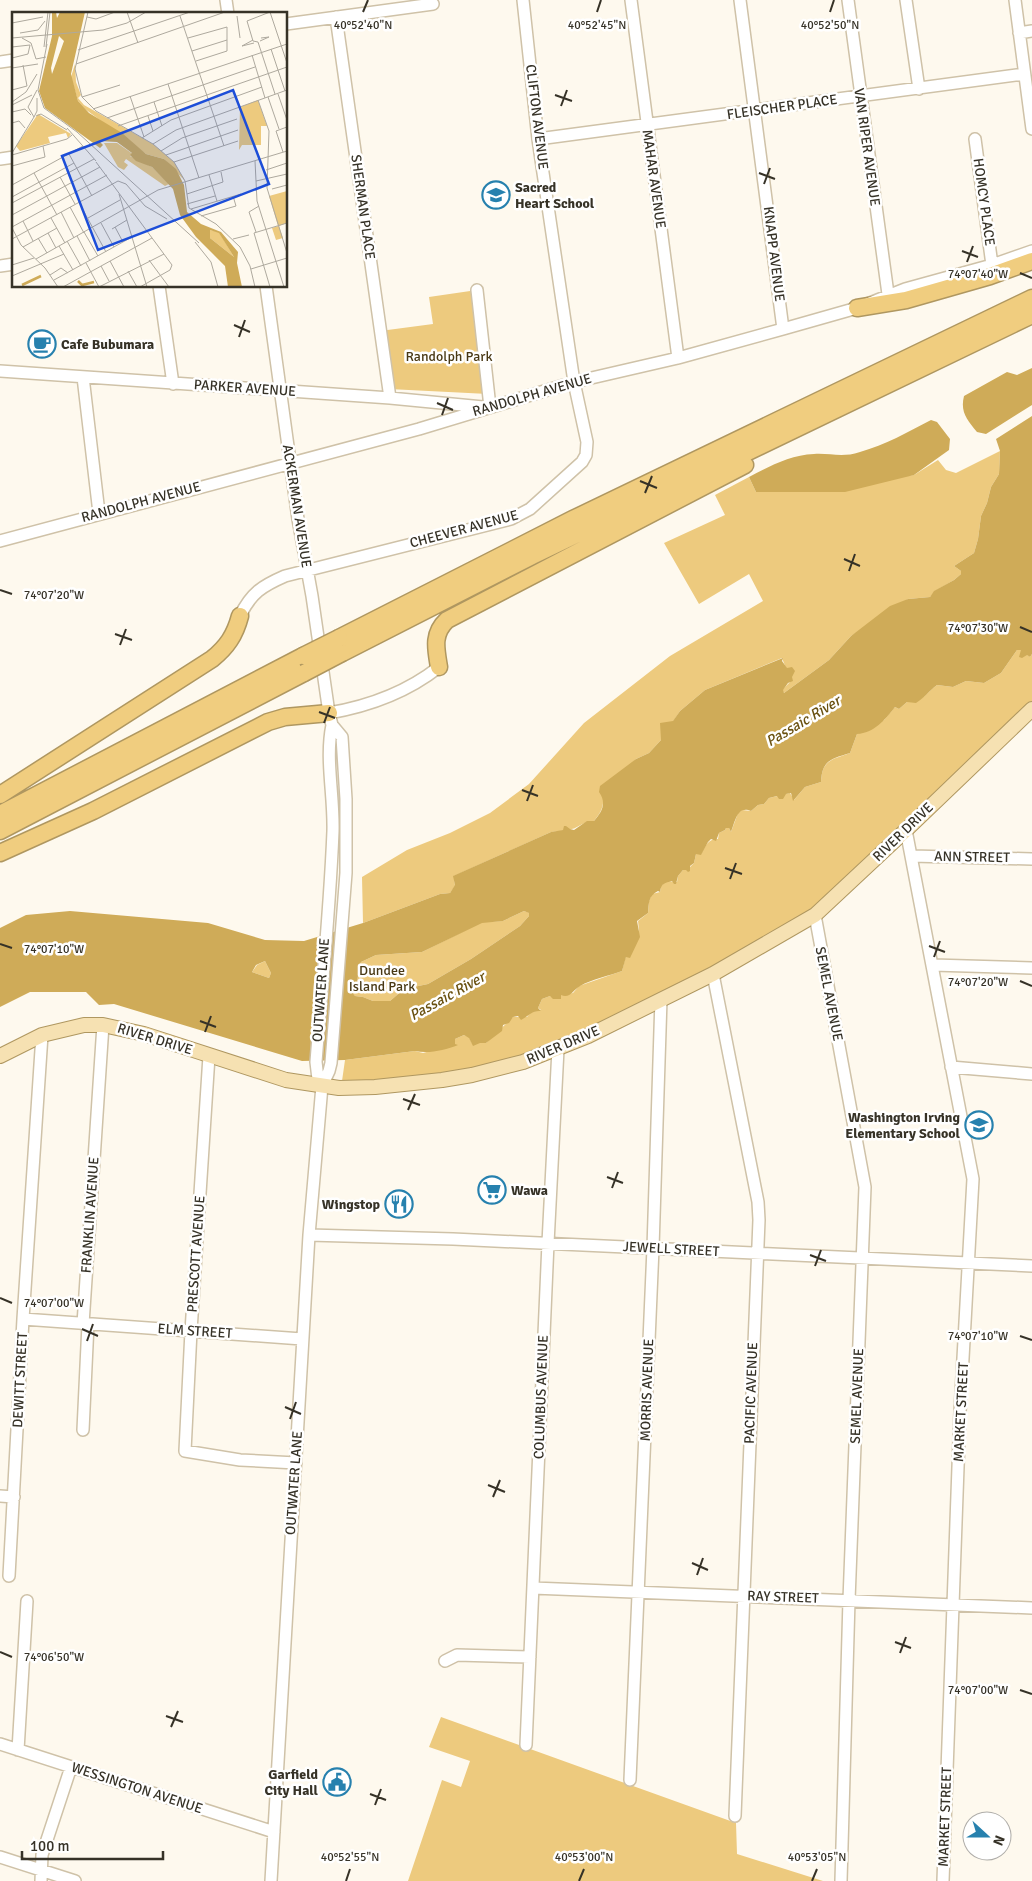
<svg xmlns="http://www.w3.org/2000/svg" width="1032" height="1881" font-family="Signika,sans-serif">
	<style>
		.green { fill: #edca7e }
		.water { fill: #cfab58; fill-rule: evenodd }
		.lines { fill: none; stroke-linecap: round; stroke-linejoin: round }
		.minor-casing { stroke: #cfc2a8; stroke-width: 14 }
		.major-casing { stroke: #af9760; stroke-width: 16 }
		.highway-casing { stroke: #af9760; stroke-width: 19 }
		.minor { stroke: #fff; stroke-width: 11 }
		.major { stroke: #f6e1b2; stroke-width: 14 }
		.highway { stroke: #f0cd7f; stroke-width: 16 }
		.highway-bridge-casing { stroke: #af9760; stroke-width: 19; stroke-linecap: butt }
		.highway-bridge { stroke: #f0cd7f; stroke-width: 16 }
		.ticks { fill: none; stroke: #363227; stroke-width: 2 }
		.labels { text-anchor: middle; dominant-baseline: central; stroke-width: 5; stroke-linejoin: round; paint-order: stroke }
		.street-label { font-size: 14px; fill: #363227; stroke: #fff }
		.poi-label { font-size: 14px; font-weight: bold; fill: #363227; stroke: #fff; text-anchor: start }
		.park-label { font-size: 14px; fill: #493915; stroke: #fff }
		.water-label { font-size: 15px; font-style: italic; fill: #6a5110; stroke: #fff }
		.inset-river { fill: none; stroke: #cfab58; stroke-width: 2.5 }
		.inset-road { fill: none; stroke: #aea99e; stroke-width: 1 }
		.view { fill: #1d4ed8; fill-opacity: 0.15; stroke: #1d4ed8; stroke-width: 2.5 }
		.inset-edge { fill: none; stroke: #363227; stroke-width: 2.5 }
		.ticks-label { font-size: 12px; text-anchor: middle; fill: #363227; stroke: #fff; stroke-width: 5; stroke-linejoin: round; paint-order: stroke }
	</style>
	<rect width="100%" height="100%" fill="#fef9ee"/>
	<path class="green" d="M 477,290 L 488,394 L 389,389 L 380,331 L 433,324 L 429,297 Z
		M 1000,451 L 999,474 L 991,487 L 987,503 L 981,516 L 978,539 L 974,553 L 954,566 L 961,571 L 961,574 L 954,580 L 935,591 L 930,597 L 908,599 L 851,636 L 829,660 L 784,693 L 782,690 L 791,681 L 782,658 L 705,690 L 680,711 L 661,740 L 649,753 L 636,759 L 603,797 C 604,808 600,813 594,821 C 583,822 584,824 575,828 C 574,829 555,832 551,832 L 454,876 L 455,886 L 450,893 L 440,894 L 363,923 L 362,877 L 407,850 L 450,833 L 490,813 L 529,784 L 584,723 L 670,656 L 763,601 L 749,574 L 699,604 L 664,543 L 725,515 L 715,495 L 749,477 L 756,492 L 914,475 L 938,460 L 946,470 L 956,473 Z
		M 1017,650 L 1021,650 L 1030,657 L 1032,654 L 1032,709 L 815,915 L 713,974 L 523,1062 L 341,1088 L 345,1060 L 415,1051 L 423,1053 L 455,1044 L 455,1039 L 464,1035 L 469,1037 L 472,1043 L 486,1043 L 513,1017 L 527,1017 L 531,1012 L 541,1010 L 538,1008 L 542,999 L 550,996 L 561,999 L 561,995 L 573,993 L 579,986 L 622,971 L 625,959 L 639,930 L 638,921 L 648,913 L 649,901 L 652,894 L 660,892 L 661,886 L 666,881 L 677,882 L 678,876 L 683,870 L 687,870 L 694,863 L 696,854 L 701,854 C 706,846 707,839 718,839 L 719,833 L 725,830 L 726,828 L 729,828 L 731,832 L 738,813 L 742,810 L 751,811 L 758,805 L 764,804 L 769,798 L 790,793 L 794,800 L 805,787 L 821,782 C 822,760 831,760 850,753 L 857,734 L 884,720 L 895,707 L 899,709 L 907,702 C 922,703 926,693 937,685 L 953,687 L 966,681 L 984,683 L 1001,673 Z
		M 524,911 L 530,913 L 529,916 L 520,926 L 471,959 L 428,984 L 404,989 L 390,1001 L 373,1001 L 363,997 L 355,996 L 352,993 L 357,984 L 359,967 L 361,962 L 376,955 L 422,952 L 482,922 L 503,921 Z
		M 265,961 L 271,973 L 269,978 L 252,972 L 257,965 Z
		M 441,1717 L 736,1823 L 737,1854 L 823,1881 L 408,1881 L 442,1780 L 461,1787 L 470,1761 L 429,1747 Z"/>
	<path class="water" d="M 1032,368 L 1032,405 L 986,434 L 977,432 C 967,420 960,412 964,396 L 1007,372 L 1017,375 Z
		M 1032,416 L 1032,654 L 1030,657 L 1027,655 L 1022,658 L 1019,657 L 1021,650 L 1017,650 L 1001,673 L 984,683 L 966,681 L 953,687 L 937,685 C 929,691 924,698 916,703 L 907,702 L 899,709 L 895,707 C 885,720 874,733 857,734 L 850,753 C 831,759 822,760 821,782 L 805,787 L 793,801 L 791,793 L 786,794 L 783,799 L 779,799 L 777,796 L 769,798 L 764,804 L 758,805 L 751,811 C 737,805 735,822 731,832 L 729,828 L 726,828 L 725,830 L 719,833 L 716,841 L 711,839 L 708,842 L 701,855 L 696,854 L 694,863 L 690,866 L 690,871 L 688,872 L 686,870 L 683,870 L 678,876 L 676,884 L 674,884 L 672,881 C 665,883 661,883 660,892 L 658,891 C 648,896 649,903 648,913 L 637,921 L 640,937 L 630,958 L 626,957 L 622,971 C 609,976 592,979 580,986 C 573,990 570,999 561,995 L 561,999 L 553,999 L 550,996 L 542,999 L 538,1008 L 541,1011 C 532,1010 529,1016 521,1020 L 518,1016 L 513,1017 L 509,1023 L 503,1025 L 502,1031 L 486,1043 L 480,1043 L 473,1046 L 469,1038 L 464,1035 L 455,1039 L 455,1044 L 458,1045 C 445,1050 429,1054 415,1051 L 345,1060 L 302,1061 L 114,1004 L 99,1005 L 86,992 L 30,992 L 0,1007 L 0,928 L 26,915 L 70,911 L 208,923 L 265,940 L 304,941 L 363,923 L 440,894 L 450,893 L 455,885 L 453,876 L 551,832 L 563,830 L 564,826 L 566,826 L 570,829 L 574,830 L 587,821 L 594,821 C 602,812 607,803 599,792 L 600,786 L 636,759 L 649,753 L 661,740 L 660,723 L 673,721 L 680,711 L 705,690 L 783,658 L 782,661 L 787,668 L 792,667 L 795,671 L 792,677 L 793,681 L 788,683 L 783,690 L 784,693 L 829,660 L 851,636 L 890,606 L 908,599 L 930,597 L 934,591 L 954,580 L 961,574 L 961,571 L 954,566 L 974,553 L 978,539 L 981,516 L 987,503 L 991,487 L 999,474 L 1000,451 L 996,439 ZM 524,911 L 529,913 L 529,916 L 520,926 L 471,959 L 428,984 L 404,989 L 390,1001 L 373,1001 L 363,997 L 355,996 L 352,992 L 357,984 L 359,967 L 361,962 L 376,955 L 422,952 L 482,923 L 503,921 ZM 265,961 L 271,973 L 269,978 L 252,972 L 256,965 Z
		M 931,420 L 937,422 L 950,439 L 949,450 L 914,475 L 845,492 L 756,492 L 749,477 C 770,466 790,455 814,454 C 831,453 842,458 860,452 C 885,445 908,432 931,420 Z"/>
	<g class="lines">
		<g class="minor-casing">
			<path id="minor" d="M 226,0 L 228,14
				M 631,0 L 678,358
				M 740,0 L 783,329
				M 848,0 L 888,294
				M 906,0 L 919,89
				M 1015,0 L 1032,129
				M 336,17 L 390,398
				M 286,24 L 433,4
				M 1019,33 L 1032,31
				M 0,62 L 14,60
				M 538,139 L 1024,74
				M 975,139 L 992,265
				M 0,159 L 14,157
				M 0,266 L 14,264
				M 159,286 L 173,384
				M 266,286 L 298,519 L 312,596 L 329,713 L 332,725 L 342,737 L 346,799 L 346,873 L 331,1063 L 329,1071 L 322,1086 L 309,1235 L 271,1881
				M 477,290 L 490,407
				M 0,371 L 390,398 L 483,407
				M 83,377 L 99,513
				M 0,541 L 419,429 L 574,382 L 678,358 L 783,329 L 857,308 L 905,289 L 992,265 L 1032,251
				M 240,616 C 251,593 262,586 285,576 L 511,519 L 530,509 L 582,462 L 586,455 L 587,442 L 574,382 L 538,139 L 523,0
				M 329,713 C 370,706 406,693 439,667
				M 906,830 L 973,1179 L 960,1412 L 943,1881
				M 912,856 L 1032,859
				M 815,915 L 865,1187 L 849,1600 L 841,1881
				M 933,965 L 1032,968
				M 713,974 L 758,1202 L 759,1220 L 735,1816
				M 209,1056 L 191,1331 L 185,1451 L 240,1460 L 296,1463
				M 951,1067 L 1032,1074
				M 322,1086 L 318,1079 L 316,1062 C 322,985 330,908 333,831 C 334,795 325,759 332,725
				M 309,1235 L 453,1239 L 1032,1266
				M 23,1319 L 302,1339
				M 83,1324 L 103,1025
				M 83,1430 L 88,1324
				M 0,1496 L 14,1497
				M 9,1576 L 23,1319 L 42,1035
				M 533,1588 L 1032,1608
				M 445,1661 L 457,1655 L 530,1657
				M 0,1744 L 274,1832
				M 526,1745 L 548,1243 L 558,1049
				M 18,1750 L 27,1601
				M 630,1780 L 653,1248 L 661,999
				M 0,1857 L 75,1881
				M 41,1881 L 42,1855 L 71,1767"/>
		</g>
		<g class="major-casing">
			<path id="major" d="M 0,1056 L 42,1035 L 84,1025 L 103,1025 L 144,1034 L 286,1080 L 339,1088 L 375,1087 L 442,1080 L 472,1075 L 523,1062 L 588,1036 L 713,974 L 815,915 L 906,830 L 1032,709"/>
		</g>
		<g class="highway-casing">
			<path id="highway" d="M 857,308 L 906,300 L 990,276 L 1032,261
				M 339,638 L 573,519 L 1032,298
				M 342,653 L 532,556 L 1032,315
				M 439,667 C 436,649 432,634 447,620 L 745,465
				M 0,795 L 212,659 C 227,647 235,635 240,616
				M 0,814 L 303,656
				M 0,831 L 304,673
				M 0,853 L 93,811 L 268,722 L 285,717 L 329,713"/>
		</g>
		<use href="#minor" class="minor"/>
		<use href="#major" class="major"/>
		<use href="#highway" class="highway"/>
		<g class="highway-bridge-casing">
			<path id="highway-bridge" d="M 303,656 L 339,638
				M 304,673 L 342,653"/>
		</g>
		<use href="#highway-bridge" class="highway-bridge"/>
	</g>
	<path class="ticks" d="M 363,12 L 368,0M 597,12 L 601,0M 830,12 L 834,0M 555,95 L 572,101M 561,106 L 567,90M 759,173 L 775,179M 764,184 L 770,168M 962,251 L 978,257M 967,262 L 973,246M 1020,273 L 1032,278M 234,325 L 250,332M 239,337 L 245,320M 437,403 L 453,410M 442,415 L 448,398M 640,481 L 657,488M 645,493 L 652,476M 844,559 L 860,566M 849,571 L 855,554M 0,590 L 12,594M 1020,627 L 1032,632M 115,634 L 132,640M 120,645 L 126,629M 319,712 L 335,718M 324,723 L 330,707M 522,790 L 538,796M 527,801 L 533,785M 725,868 L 742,874M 730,879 L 736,863M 0,944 L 12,948M 929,946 L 945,952M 934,957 L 940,941M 1020,981 L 1032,986M 200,1021 L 216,1027M 205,1032 L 211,1016M 403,1099 L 420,1105M 408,1110 L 415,1094M 607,1177 L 623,1183M 612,1188 L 618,1172M 810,1255 L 826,1261M 815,1266 L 821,1250M 0,1298 L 12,1303M 82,1329 L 98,1336M 1020,1336 L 1032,1340M 87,1341 L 93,1324M 285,1407 L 301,1414M 290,1419 L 296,1402M 488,1485 L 505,1492M 493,1497 L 500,1480M 692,1563 L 708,1570M 697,1575 L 703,1558M 895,1642 L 911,1648M 0,1652 L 12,1657M 900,1653 L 906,1637M 1020,1690 L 1032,1694M 166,1716 L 183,1722M 171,1727 L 178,1711M 370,1794 L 386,1800M 375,1805 L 381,1789M 346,1881 L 350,1869M 579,1881 L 584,1869M 812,1881 L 817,1869"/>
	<defs>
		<g id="school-ring" transform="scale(1.4375)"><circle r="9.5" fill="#fff" stroke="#2781ae" stroke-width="1.5"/><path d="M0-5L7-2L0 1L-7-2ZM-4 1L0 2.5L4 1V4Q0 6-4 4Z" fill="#2781ae"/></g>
		<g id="cafe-ring" transform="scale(1.4375)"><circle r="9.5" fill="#fff" stroke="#2781ae" stroke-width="1.5"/><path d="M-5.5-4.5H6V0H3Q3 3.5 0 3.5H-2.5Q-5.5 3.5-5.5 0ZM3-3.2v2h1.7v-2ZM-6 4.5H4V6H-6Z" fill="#2781ae"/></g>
		<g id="supermarket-ring" transform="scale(1.4375)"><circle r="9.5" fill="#fff" stroke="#2781ae" stroke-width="1.5"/><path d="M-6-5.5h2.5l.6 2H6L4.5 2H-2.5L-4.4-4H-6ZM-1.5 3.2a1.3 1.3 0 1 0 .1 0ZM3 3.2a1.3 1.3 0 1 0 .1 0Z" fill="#2781ae"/></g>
		<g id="restaurant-ring" transform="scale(1.4375)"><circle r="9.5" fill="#fff" stroke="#2781ae" stroke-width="1.5"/><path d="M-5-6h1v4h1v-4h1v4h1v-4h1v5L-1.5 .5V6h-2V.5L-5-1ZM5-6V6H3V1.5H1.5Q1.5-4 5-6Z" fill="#2781ae"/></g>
		<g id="civic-ring" transform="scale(1.4375)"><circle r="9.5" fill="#fff" stroke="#2781ae" stroke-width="1.5"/><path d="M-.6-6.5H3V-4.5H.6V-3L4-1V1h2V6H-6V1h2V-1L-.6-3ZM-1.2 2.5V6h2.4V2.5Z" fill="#2781ae"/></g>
	</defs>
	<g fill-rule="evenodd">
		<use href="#school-ring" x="496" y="195"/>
		<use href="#cafe-ring" x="42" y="344"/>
		<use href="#school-ring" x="979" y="1125"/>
		<use href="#supermarket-ring" x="492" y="1190"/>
		<use href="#restaurant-ring" x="399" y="1204"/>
		<use href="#civic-ring" x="337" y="1782"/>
	</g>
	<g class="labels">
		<g class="street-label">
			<text transform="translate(782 107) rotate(-8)">FLEISCHER PLACE</text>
			<text transform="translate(537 117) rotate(83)">CLIFTON AVENUE</text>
			<text transform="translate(867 147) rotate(82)">VAN RIPER AVENUE</text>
			<text transform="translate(654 179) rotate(82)">MAHAR AVENUE</text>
			<text transform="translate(984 202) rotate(82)">HOMCY PLACE</text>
			<text transform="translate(363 207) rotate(82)">SHERMAN PLACE</text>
			<text transform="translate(774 254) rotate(83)">KNAPP AVENUE</text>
			<text transform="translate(245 388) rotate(4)">PARKER AVENUE</text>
			<text transform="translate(532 395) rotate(-16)">RANDOLPH AVENUE</text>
			<text transform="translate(141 502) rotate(-15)">RANDOLPH AVENUE</text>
			<text transform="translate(297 506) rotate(81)">ACKERMAN AVENUE</text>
			<text transform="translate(464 529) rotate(-15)">CHEEVER AVENUE</text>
			<text transform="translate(903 832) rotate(-44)">RIVER DRIVE</text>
			<text transform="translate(972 857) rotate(1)">ANN STREET</text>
			<text transform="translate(321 990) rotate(-86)">OUTWATER LANE</text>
			<text transform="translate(829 994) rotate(79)">SEMEL AVENUE</text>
			<text transform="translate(155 1039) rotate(17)">RIVER DRIVE</text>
			<text transform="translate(563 1045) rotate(-23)">RIVER DRIVE</text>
			<text transform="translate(90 1215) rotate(-86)">FRANKLIN AVENUE</text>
			<text transform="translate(671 1249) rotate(3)">JEWELL STREET</text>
			<text transform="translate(196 1254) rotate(-86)">PRESCOTT AVENUE</text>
			<text transform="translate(195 1331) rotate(4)">ELM STREET</text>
			<text transform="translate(20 1380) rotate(-87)">DEWITT STREET</text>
			<text transform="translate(647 1390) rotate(-88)">MORRIS AVENUE</text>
			<text transform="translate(751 1393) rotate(-88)">PACIFIC AVENUE</text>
			<text transform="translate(857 1396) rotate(-88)">SEMEL AVENUE</text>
			<text transform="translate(541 1397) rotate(-88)">COLUMBUS AVENUE</text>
			<text transform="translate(961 1412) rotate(-87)">MARKET STREET</text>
			<text transform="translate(294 1483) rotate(-86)">OUTWATER LANE</text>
			<text transform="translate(783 1597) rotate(2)">RAY STREET</text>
			<text transform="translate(137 1788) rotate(18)">WESSINGTON AVENUE</text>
			<text transform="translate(945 1817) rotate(-88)">MARKET STREET</text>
		</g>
		<g class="poi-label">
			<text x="515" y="187">Sacred<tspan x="515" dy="16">Heart School</tspan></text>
			<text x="61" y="344">Cafe Bubumara</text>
			<text x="960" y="1117" text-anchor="end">Washington Irving<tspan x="960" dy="16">Elementary School</tspan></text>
			<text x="511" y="1190">Wawa</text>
			<text x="380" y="1204" text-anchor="end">Wingstop</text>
			<text x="318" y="1774" text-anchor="end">Garfield<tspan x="318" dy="16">City Hall</tspan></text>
		</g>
		<g class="park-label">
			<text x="449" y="356">Randolph Park</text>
			<text x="382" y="970">Dundee<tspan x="382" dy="16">Island Park</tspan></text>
		</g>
		<g class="water-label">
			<text transform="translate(803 721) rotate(-31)">Passaic River</text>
			<text transform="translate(447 996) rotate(-29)">Passaic River</text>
		</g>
	</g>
	<g transform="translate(12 12)">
		<rect width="275" height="275" fill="#fef9ee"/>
		<path d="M 63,52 L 64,70 L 69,83 L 66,86 L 72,93 L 141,132 L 162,150 L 173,169 L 152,147 L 134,142 L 73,97 L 66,89 L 59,65 ZM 246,88 L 255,114 L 249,114 L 249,133 L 230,133 L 227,138 L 228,95 ZM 26,102 L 59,122 L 56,126 L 54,121 L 36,125 L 38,131 L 8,139 L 4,134 ZM 92,131 L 105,131 L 121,142 L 118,144 L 140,155 L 157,172 L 153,174 L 114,147 L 112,150 L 116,153 L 112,158 L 106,155 ZM 275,179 L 275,211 L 267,214 L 271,226 L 264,228 L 260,216 L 266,214 L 257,184 ZM 198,218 L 207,220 L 222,245 L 198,226 Z" fill="#edca7e"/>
		<path d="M 40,0 L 44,0 L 45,6 L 48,0 L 73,0 L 59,62 L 66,89 L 77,101 L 110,121 L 134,142 L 152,147 L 164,157 L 172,173 L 175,200 L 189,212 L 209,220 L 226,240 L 225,251 L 230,275 L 216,275 L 213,254 L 184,225 L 168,203 L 161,177 L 140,155 L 124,149 L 118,143 L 120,141 L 105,130 L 87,129 L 91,133 L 88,136 L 33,96 L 27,79 L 40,24 ZM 47,24 L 52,29 L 40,62 L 39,56 ZM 198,218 L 207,221 L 222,245 L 198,226 Z" fill="#cfab58" fill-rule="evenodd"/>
		<path class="inset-river" d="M 66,269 L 70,273 L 82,270M 10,273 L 29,264"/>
		<path class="inset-road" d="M 76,0 L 63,57 L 70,85 L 84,99 L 141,132 L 162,150 L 173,169 L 177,196 L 204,212 L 228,235 L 238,254 L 243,275M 115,0 L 126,31M 168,4 L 212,134M 225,4 L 228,26M 75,5 L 84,7 L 103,0M 0,11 L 31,5M 8,21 L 26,18 L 33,9M 0,26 L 91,18 L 115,11 L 134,0M 10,26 L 19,31 L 24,47 L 34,45M 176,26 L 215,15 L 215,39 L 184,49M 241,28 L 230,34 L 242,31M 248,29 L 257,25 L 249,26M 246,30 L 241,29 L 235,9 L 258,0 L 275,51M 246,30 L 263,82M 35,32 L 26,78 L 32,96 L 65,120 L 187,231M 0,35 L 18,33 L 16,42 L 0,46M 32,35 L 36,0M 34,35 L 38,0M 259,37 L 273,79M 66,38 L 178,0M 180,39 L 215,28M 240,43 L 253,86M 64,52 L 213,0M 0,56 L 26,52M 156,72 L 187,166M 0,78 L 15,74 L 11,53M 266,82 L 275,108M 118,84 L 132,125M 70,85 L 108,73M 256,85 L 267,117M 25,86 L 25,99 L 22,105 L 16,95 L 25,78M 246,88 L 257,119 L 255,176 L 275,241M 0,90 L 14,80 L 25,62M 142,90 L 150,114M 0,93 L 20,83M 81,97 L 275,32M 0,100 L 13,97 L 19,103M 24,104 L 29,102 L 55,118M 136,104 L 141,119M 95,106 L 243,55M 0,111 L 7,109 L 13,116M 106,114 L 275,55M 55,116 L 84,149M 130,126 L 159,108 L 250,75M 141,132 L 164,118 L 275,78M 149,139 L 170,126 L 225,107M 271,140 L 264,119 L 275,115M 0,141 L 22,105M 57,142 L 80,184M 0,143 L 55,127 L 60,123M 154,143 L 226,118M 243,149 L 245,189 L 272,275M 84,150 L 160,253 L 158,258 L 128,275M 162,150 L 226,129M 0,154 L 33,145 L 31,134M 254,158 L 275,151M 22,161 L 45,203M 197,163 L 205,189M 48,165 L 63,192M 244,169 L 275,162M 0,173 L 71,134M 260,177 L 275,173M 107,182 L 135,275M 175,182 L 211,170 L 209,160M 0,185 L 62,151M 0,191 L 82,147M 175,192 L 203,184M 133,194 L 155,207M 58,195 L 72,221M 179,197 L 229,182M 71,198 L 94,240M 49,200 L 62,226M 0,203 L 88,155M 189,204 L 224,194 L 221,184M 39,206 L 53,231M 76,206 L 108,188M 11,209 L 21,229M 89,211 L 102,235M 0,215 L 95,163M 103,215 L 111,230M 0,216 L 9,233 L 33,256 L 46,275M 100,217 L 115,208M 72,220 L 86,244M 244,220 L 237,200 L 247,194M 36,221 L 44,236M 242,221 L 258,275M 242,221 L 275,211M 65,224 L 78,249M 26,226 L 35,241M 0,227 L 106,169 L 114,172 L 133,194M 221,227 L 237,223M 55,229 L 69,254M 183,230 L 199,250 L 206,275M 47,234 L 61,258M 11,235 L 45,216M 24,247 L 146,178 L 275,139M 137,248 L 157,275M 98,249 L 112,275M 74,251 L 87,275M 0,253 L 22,246M 89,254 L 97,269M 239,257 L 275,246M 116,259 L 125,275M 38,263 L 49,256 L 56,261M 0,264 L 52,242M 42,268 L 120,225M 51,275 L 140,226M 87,275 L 152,242"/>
		<path class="view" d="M 221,78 L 257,172 L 86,238 L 50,144 Z"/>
		<rect width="275" height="275" class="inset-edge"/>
	</g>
	<g class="ticks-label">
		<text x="363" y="29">40°52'40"N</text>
		<text x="597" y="29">40°52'45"N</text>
		<text x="830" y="29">40°52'50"N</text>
		<text x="978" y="278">74°07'40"W</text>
		<text x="54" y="599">74°07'20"W</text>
		<text x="978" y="632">74°07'30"W</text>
		<text x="54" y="953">74°07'10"W</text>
		<text x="978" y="986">74°07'20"W</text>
		<text x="54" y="1307">74°07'00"W</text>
		<text x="978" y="1340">74°07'10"W</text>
		<text x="54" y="1661">74°06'50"W</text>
		<text x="978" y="1694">74°07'00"W</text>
		<text x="350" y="1861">40°52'55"N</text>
		<text x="584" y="1861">40°53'00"N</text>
		<text x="817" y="1861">40°53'05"N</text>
	</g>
	<g transform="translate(987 1836) rotate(111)"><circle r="24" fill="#ffffff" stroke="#afada9"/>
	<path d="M0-4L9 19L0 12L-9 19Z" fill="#2781ae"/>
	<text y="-8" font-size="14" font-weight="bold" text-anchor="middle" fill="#363227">N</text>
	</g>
	<path d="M22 1851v8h141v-8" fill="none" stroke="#363227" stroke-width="2.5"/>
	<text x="30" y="1851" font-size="15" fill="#363227" stroke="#ffffff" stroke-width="4" paint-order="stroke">100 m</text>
</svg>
